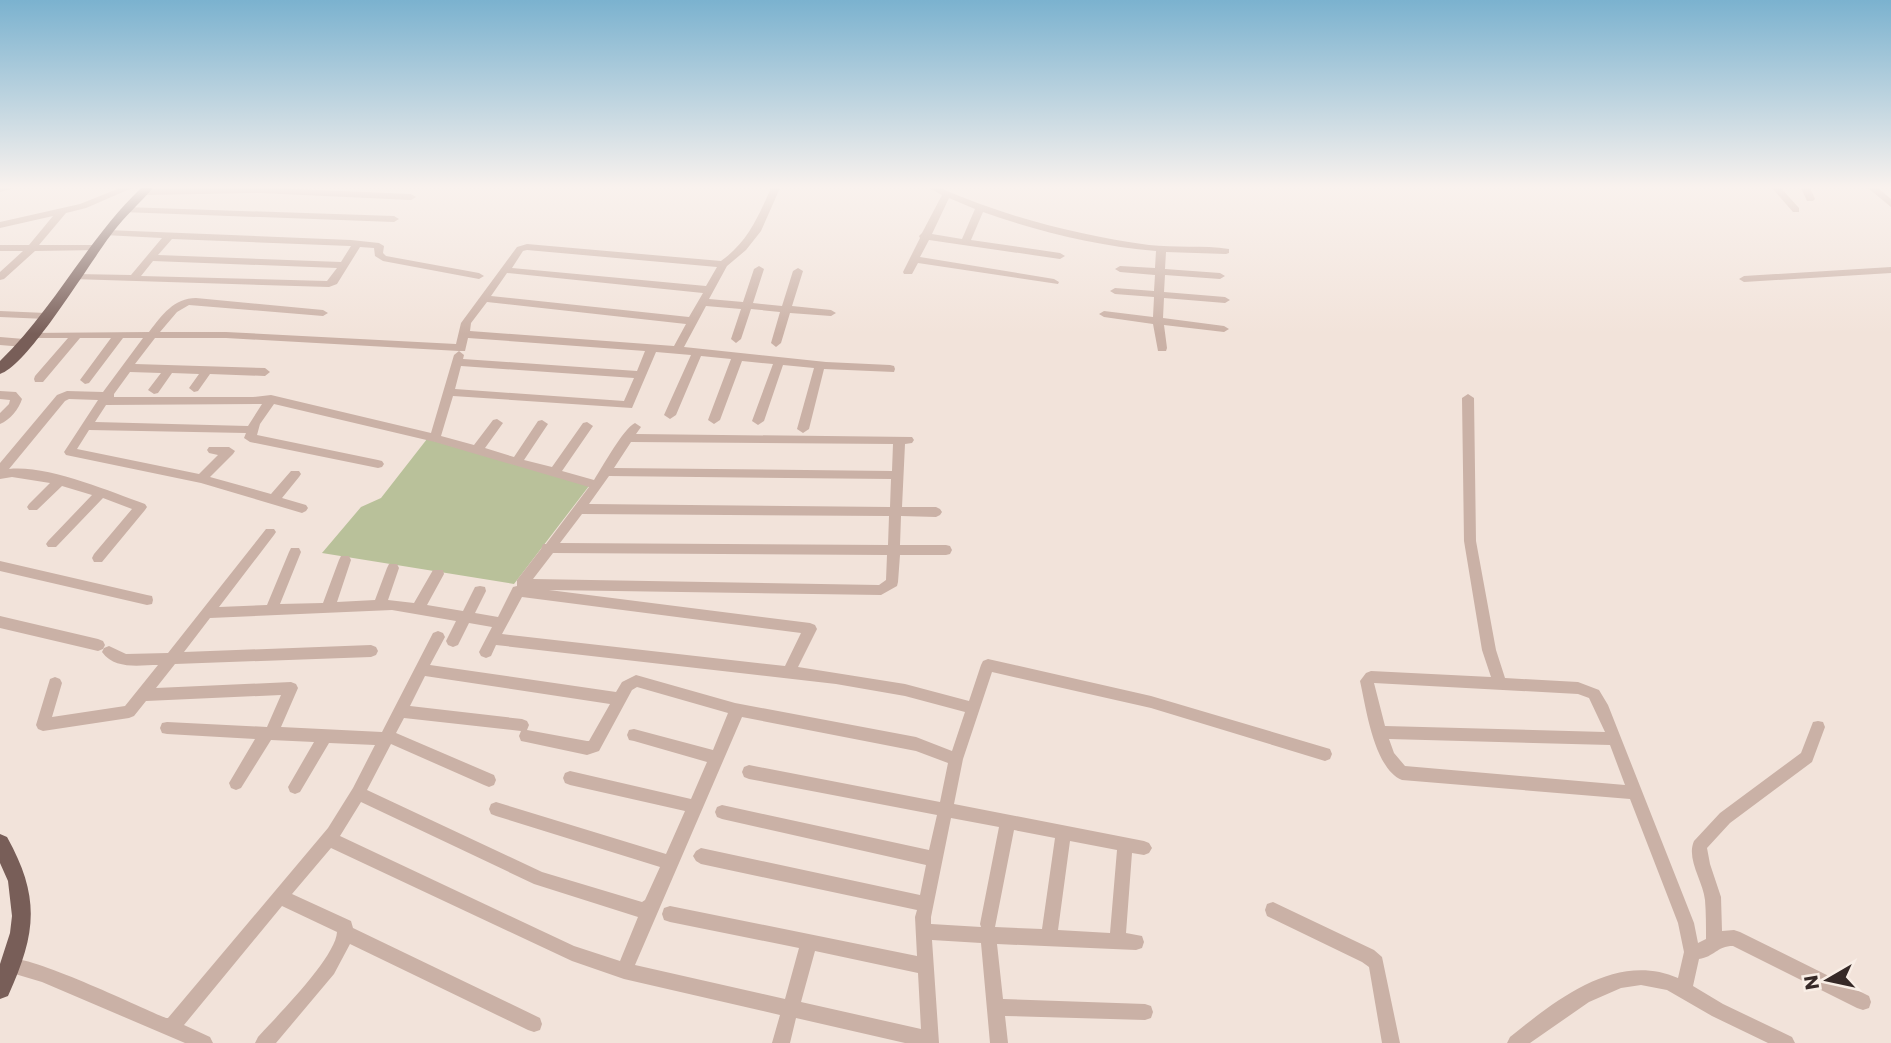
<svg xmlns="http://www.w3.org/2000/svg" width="1891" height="1043" font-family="Poppins,sans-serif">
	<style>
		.green { fill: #b9c19a }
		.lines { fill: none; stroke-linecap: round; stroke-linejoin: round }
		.minor { fill: #cab1a6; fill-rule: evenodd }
		.major { fill: #785e58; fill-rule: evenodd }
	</style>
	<rect width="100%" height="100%" fill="#f2e3da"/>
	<path class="green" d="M 427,439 L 589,486 L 514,584 L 322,553 L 361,507 L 381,498 Z"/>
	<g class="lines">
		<path class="minor" d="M 0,188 L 14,188 L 0,192 Z
			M 120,188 L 132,188 L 86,208 L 66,213 L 39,245 L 97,245 L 100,246 L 100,250 L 35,251 L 4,279 L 0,280 L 0,272 L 23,251 L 0,251 L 0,245 L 29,245 L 53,216 L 0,228 L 0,222 L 80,204 Z
			M 270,188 L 411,194 L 416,197 L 411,200 L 260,193 L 142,195 L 137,192 L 142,189 Z
			M 771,188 L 780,188 L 761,231 L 746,250 L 727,266 L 709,299 L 743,302 L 754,269 L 759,266 L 764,269 L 753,303 L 782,306 L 793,271 L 798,268 L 803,271 L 792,306 L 831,310 L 836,313 L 831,316 L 790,313 L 781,343 L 776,347 L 771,343 L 780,312 L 751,309 L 741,339 L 736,343 L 731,339 L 741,309 L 706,306 L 684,347 L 826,362 L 890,365 L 894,366 L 895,369 L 894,372 L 824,369 L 809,429 L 803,433 L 797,429 L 814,368 L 783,365 L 764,421 L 758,425 L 752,421 L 773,364 L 742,361 L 720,420 L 714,424 L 708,420 L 731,359 L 701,356 L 676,415 L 670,419 L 664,415 L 691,355 L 656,352 L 632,408 L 453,396 L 441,436 L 474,445 L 493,420 L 497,419 L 503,423 L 485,448 L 514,457 L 538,421 L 542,420 L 548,424 L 524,460 L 552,467 L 583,423 L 587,422 L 593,426 L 562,471 L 594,480 C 603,466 623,429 635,423 L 641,427 L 636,434 L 912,437 L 914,440 L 912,443 L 905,444 L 902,507 L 936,507 L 940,509 L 942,512 L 940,515 L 936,517 L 901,516 L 900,545 L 946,545 L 950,546 L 952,550 L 950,554 L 946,555 L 900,555 L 898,582 L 897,586 L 881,595 L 549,590 L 810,623 L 815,625 L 817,629 L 798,667 L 905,684 L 969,701 L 981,665 L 983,661 L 988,659 L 1151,696 L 1330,749 L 1332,754 L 1330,759 L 1325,761 L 1151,708 L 992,672 L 963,759 L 954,804 L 1144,841 L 1149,843 L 1152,848 L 1149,853 L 1144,855 L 1132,853 L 1126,933 L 1142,936 L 1144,942 L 1142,948 L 1136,950 L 997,944 L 1003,999 L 1145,1004 L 1151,1006 L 1153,1012 L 1151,1018 L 1145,1020 L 1005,1016 L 1008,1043 L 990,1043 L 981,943 L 932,940 L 939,1043 L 905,1043 L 796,1018 L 790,1043 L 772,1043 L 780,1015 L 624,979 L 572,961 L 331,848 L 292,894 L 351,921 L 353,928 L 540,1018 L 542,1024 L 540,1030 L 534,1032 L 528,1030 L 350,944 L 334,974 L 276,1043 L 255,1043 L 258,1037 C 277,1016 336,957 337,932 L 282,906 L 184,1025 L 210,1037 L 213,1043 L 185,1043 L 42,982 L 5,971 L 3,965 L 5,959 C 24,951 141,1008 166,1018 L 168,1018 L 328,828 L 353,788 L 375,745 L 329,743 L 300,792 L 295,794 L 290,792 L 288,787 L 314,742 L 271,740 L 241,788 L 236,790 L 231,788 L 229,783 L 255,739 L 167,734 L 162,733 L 160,728 L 162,723 L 167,722 L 267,727 L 281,695 L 146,701 L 134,716 L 129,718 L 43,731 L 38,729 L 36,725 L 50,679 L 55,677 L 60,679 L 62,683 L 52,717 L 125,706 L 158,665 C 139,665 115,670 102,652 L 104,648 L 109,646 L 126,654 L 168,653 L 266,529 L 274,529 L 276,532 L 274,535 L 219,607 L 267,605 L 289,552 L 291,548 L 299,548 L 301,552 L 280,604 L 323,603 L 339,560 L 341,556 L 349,556 L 351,560 L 337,602 L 375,600 L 387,568 L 389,564 L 397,564 L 399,568 L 388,600 L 414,603 L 433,570 L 443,570 L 444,574 L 427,605 L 463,611 L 475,587 L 480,586 L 485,587 L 486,591 L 475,613 L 498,617 L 513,587 L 517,586 L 517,580 L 541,549 L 543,544 L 546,544 L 589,487 L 435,442 L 274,404 L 260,424 L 257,435 L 378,460 L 382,461 L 384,464 L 382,467 L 378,468 L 250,442 L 244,438 L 246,433 L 89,430 L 77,449 L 199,474 L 218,455 L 209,453 L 207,450 L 209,447 L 229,447 L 235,451 L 233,454 L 210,477 L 271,494 L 291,471 L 299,471 L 301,474 L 299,477 L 282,498 L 306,505 L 308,508 L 306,511 L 302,513 L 201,483 L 66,455 L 64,452 L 66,449 L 98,400 L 69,399 L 65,401 L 9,469 C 48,465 108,491 145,504 L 147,507 L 145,510 L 102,562 L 94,562 L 92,558 L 94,554 L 132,509 L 103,498 L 56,547 L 48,547 L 46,544 L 48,541 L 92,495 L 62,486 L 37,510 L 29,510 L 27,507 L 29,504 L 50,483 L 12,477 L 0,479 L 0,463 L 57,395 L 67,391 L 103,392 L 143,338 L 123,338 L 89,383 L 85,384 L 80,380 L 111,338 L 80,338 L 43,382 L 35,382 L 34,379 L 35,376 L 68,338 L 31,338 L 27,337 L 26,335 L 27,333 L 149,332 C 162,315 174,298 196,298 L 323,310 L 328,313 L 323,316 L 189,305 L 177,312 L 160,332 L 226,332 L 456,344 L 461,323 L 517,247 L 527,244 L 721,261 C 748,242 758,217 771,188 ZM 527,250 L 717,267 L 706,286 L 512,268 L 523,251 ZM 507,273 L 703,293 L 689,317 L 491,296 ZM 487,302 L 686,324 L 674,346 L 470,331 L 471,323 ZM 155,338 L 226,338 L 459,351 L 454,355 L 431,433 L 271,395 L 253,397 L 114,397 L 114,394 L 130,372 L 161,373 L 148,390 L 154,394 L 158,393 L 172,373 L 199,374 L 189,388 L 194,392 L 198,391 L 210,374 L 265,376 L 270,372 L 265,368 L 135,364 ZM 468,338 L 645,351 L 637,371 L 463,359 L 464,355 L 459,351 L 465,351 ZM 461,366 L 634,378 L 624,401 L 455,389 ZM 262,404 L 248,426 L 95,422 L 106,405 ZM 631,442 L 893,444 L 892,471 L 614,468 ZM 609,476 L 891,479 L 890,507 L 589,504 ZM 582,514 L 889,516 L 888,545 L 560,543 ZM 553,553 L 887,555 L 886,580 L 879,585 L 533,579 ZM 522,597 L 801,633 L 785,666 L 502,634 ZM 392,610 L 456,621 L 446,641 L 448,645 L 453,647 L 458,645 L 469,623 L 492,627 L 479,652 L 481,656 L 486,658 L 491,656 L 496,645 L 836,684 L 905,696 L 965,712 L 952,751 L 916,737 L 735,703 L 636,675 L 622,682 L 616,692 L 430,665 L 445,637 L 443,633 L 438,631 L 433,633 L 382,732 L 281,727 L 298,688 L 296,684 L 291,682 L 156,688 L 175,664 L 371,657 L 376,655 L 378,651 L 376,647 L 371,645 L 184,652 L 210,618 ZM 425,676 L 610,704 L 589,741 L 587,741 L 527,730 L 529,725 L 527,721 L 522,719 L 410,706 ZM 637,687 L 728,713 L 713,750 L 634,729 L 629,730 L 627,735 L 629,740 L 634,741 L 707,762 L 691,799 L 570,771 L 565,773 L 563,778 L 565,783 L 570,785 L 685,811 L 666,854 L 496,802 L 491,804 L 489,809 L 491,814 L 496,816 L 660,867 L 645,900 L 642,902 L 542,872 L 367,790 L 391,744 L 484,785 L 489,787 L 494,785 L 496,780 L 494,775 L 396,733 L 404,718 L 521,731 L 519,736 L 521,741 L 526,742 L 587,755 L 599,751 L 632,690 ZM 742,717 L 916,751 L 948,763 L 940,802 L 749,765 L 744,767 L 742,772 L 744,777 L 749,779 L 937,815 L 929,850 L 722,805 L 717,807 L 715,812 L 717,817 L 722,819 L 926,865 L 920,895 L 701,848 L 696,851 L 693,856 L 696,861 L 701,864 L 917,910 L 915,917 L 917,956 L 670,906 L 664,908 L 662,914 L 664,920 L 670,922 L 799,948 L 785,999 L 635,965 ZM 361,802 L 534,884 L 638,917 L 620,961 L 574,946 L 340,836 ZM 951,818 L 999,827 L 980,924 L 981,927 L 931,924 L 931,917 ZM 1014,830 L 1055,838 L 1042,929 L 995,927 ZM 1070,841 L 1117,850 L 1110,933 L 1058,930 ZM 815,951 L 918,973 L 921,1029 L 801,1002 Z
			M 929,188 L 940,188 C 1007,217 1076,235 1149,245 C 1175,248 1203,245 1229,249 L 1229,253 L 1226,254 L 1166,252 L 1165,269 L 1220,273 L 1225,276 L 1220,279 L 1165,275 L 1164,292 L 1225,297 L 1230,300 L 1225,303 L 1164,298 L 1163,318 L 1224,326 L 1229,329 L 1224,332 L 1164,325 L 1167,348 L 1166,351 L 1158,351 L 1153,324 L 1104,317 L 1099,314 L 1104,311 L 1153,317 L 1154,297 L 1115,294 L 1110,291 L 1115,288 L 1154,291 L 1155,275 L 1120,272 L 1115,269 L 1120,266 L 1155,268 L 1156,251 C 1097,246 1039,232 983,212 L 971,240 L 1060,253 L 1065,256 L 1060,259 L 929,240 L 920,257 L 1054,279 L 1059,282 L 1058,284 L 918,263 L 912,274 L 904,274 L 903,272 L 920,238 L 919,236 L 922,233 L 942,195 ZM 949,198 L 975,209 L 962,239 L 932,234 Z
			M 1772,188 L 1781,188 L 1799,208 L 1799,212 L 1793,212 Z
			M 1801,188 L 1810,188 L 1815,199 L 1813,201 L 1807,201 Z
			M 1868,188 L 1878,188 L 1891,199 L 1891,207 Z
			M 125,207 L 394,216 L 399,219 L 394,222 L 122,212 L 120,210 Z
			M 107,230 L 351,240 L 379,243 L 384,246 L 383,253 L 386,256 L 479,273 L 484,276 L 479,279 L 383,261 L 375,256 L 374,248 L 360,247 L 337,284 L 329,287 L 72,279 L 72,275 L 76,274 L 131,275 L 162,238 L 104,235 L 102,233 ZM 172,239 L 350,246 L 351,246 L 341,262 L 158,255 ZM 153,261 L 337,268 L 327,281 L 141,276 Z
			M 1891,267 L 1891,273 L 1744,282 L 1739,279 L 1744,276 Z
			M 0,311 L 46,313 L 51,316 L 46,319 L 0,317 Z
			M 0,337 L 24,339 L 29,343 L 24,347 L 0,345 Z
			M 0,391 L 16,392 L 22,399 C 19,409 10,420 0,424 L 0,413 L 9,404 L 10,400 L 0,399 Z
			M 1468,394 L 1474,398 L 1476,541 L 1496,650 L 1505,678 L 1578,682 L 1599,690 L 1608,705 L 1694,923 L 1698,943 L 1706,939 C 1706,926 1706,912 1705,900 C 1703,881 1686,859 1694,841 L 1720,813 L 1801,753 L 1813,722 L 1818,721 L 1823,722 L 1825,727 L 1812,762 L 1730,823 L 1707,848 L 1710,864 L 1721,897 L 1722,931 L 1734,930 L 1740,932 L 1869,996 L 1871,1002 L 1869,1008 L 1863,1010 L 1857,1008 L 1733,946 C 1717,946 1714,957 1699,959 L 1693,986 L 1723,1004 L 1792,1037 L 1795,1043 L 1768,1043 L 1712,1016 L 1667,990 L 1641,985 L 1621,988 L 1589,1002 L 1530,1043 L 1507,1043 L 1510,1037 C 1556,1000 1616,951 1678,978 L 1684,952 L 1678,923 L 1630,799 L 1402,780 C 1374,769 1366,707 1360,681 L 1366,673 L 1371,671 L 1491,677 L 1482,650 L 1464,541 L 1462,398 ZM 1374,683 L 1578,694 L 1589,698 L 1605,732 L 1385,726 ZM 1389,739 L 1610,745 L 1625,785 L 1405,766 L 1394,753 Z
			M 0,561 L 147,595 L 152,596 L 153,600 L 152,604 L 147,605 L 0,571 Z
			M 0,616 L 98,639 L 103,641 L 105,645 L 103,649 L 98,651 L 0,628 Z
			M 1273,902 L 1374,950 L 1382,957 L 1400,1043 L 1382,1043 L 1369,967 L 1362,962 L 1267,916 L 1265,910 L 1267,904 Z"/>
		<path class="major" d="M 141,188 L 153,188 C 140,203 125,216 113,232 C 91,260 29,365 0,374 L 0,361 C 54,309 87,240 141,188 Z
			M 0,834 L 7,837 C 41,898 36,934 8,996 L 0,999 L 0,964 L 10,933 L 12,916 L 8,881 L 0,863 Z"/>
	</g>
	<linearGradient id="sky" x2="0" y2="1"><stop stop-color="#7bb2cf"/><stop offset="0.56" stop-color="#f9f2ee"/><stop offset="1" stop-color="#f9f2ee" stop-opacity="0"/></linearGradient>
	<rect width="1891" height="334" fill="url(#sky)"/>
	<g transform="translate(1828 980) rotate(261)" stroke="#f9eee6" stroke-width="5" paint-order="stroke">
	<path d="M0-5L12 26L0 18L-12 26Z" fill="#362927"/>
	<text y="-10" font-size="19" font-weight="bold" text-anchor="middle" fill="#362927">N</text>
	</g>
</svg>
